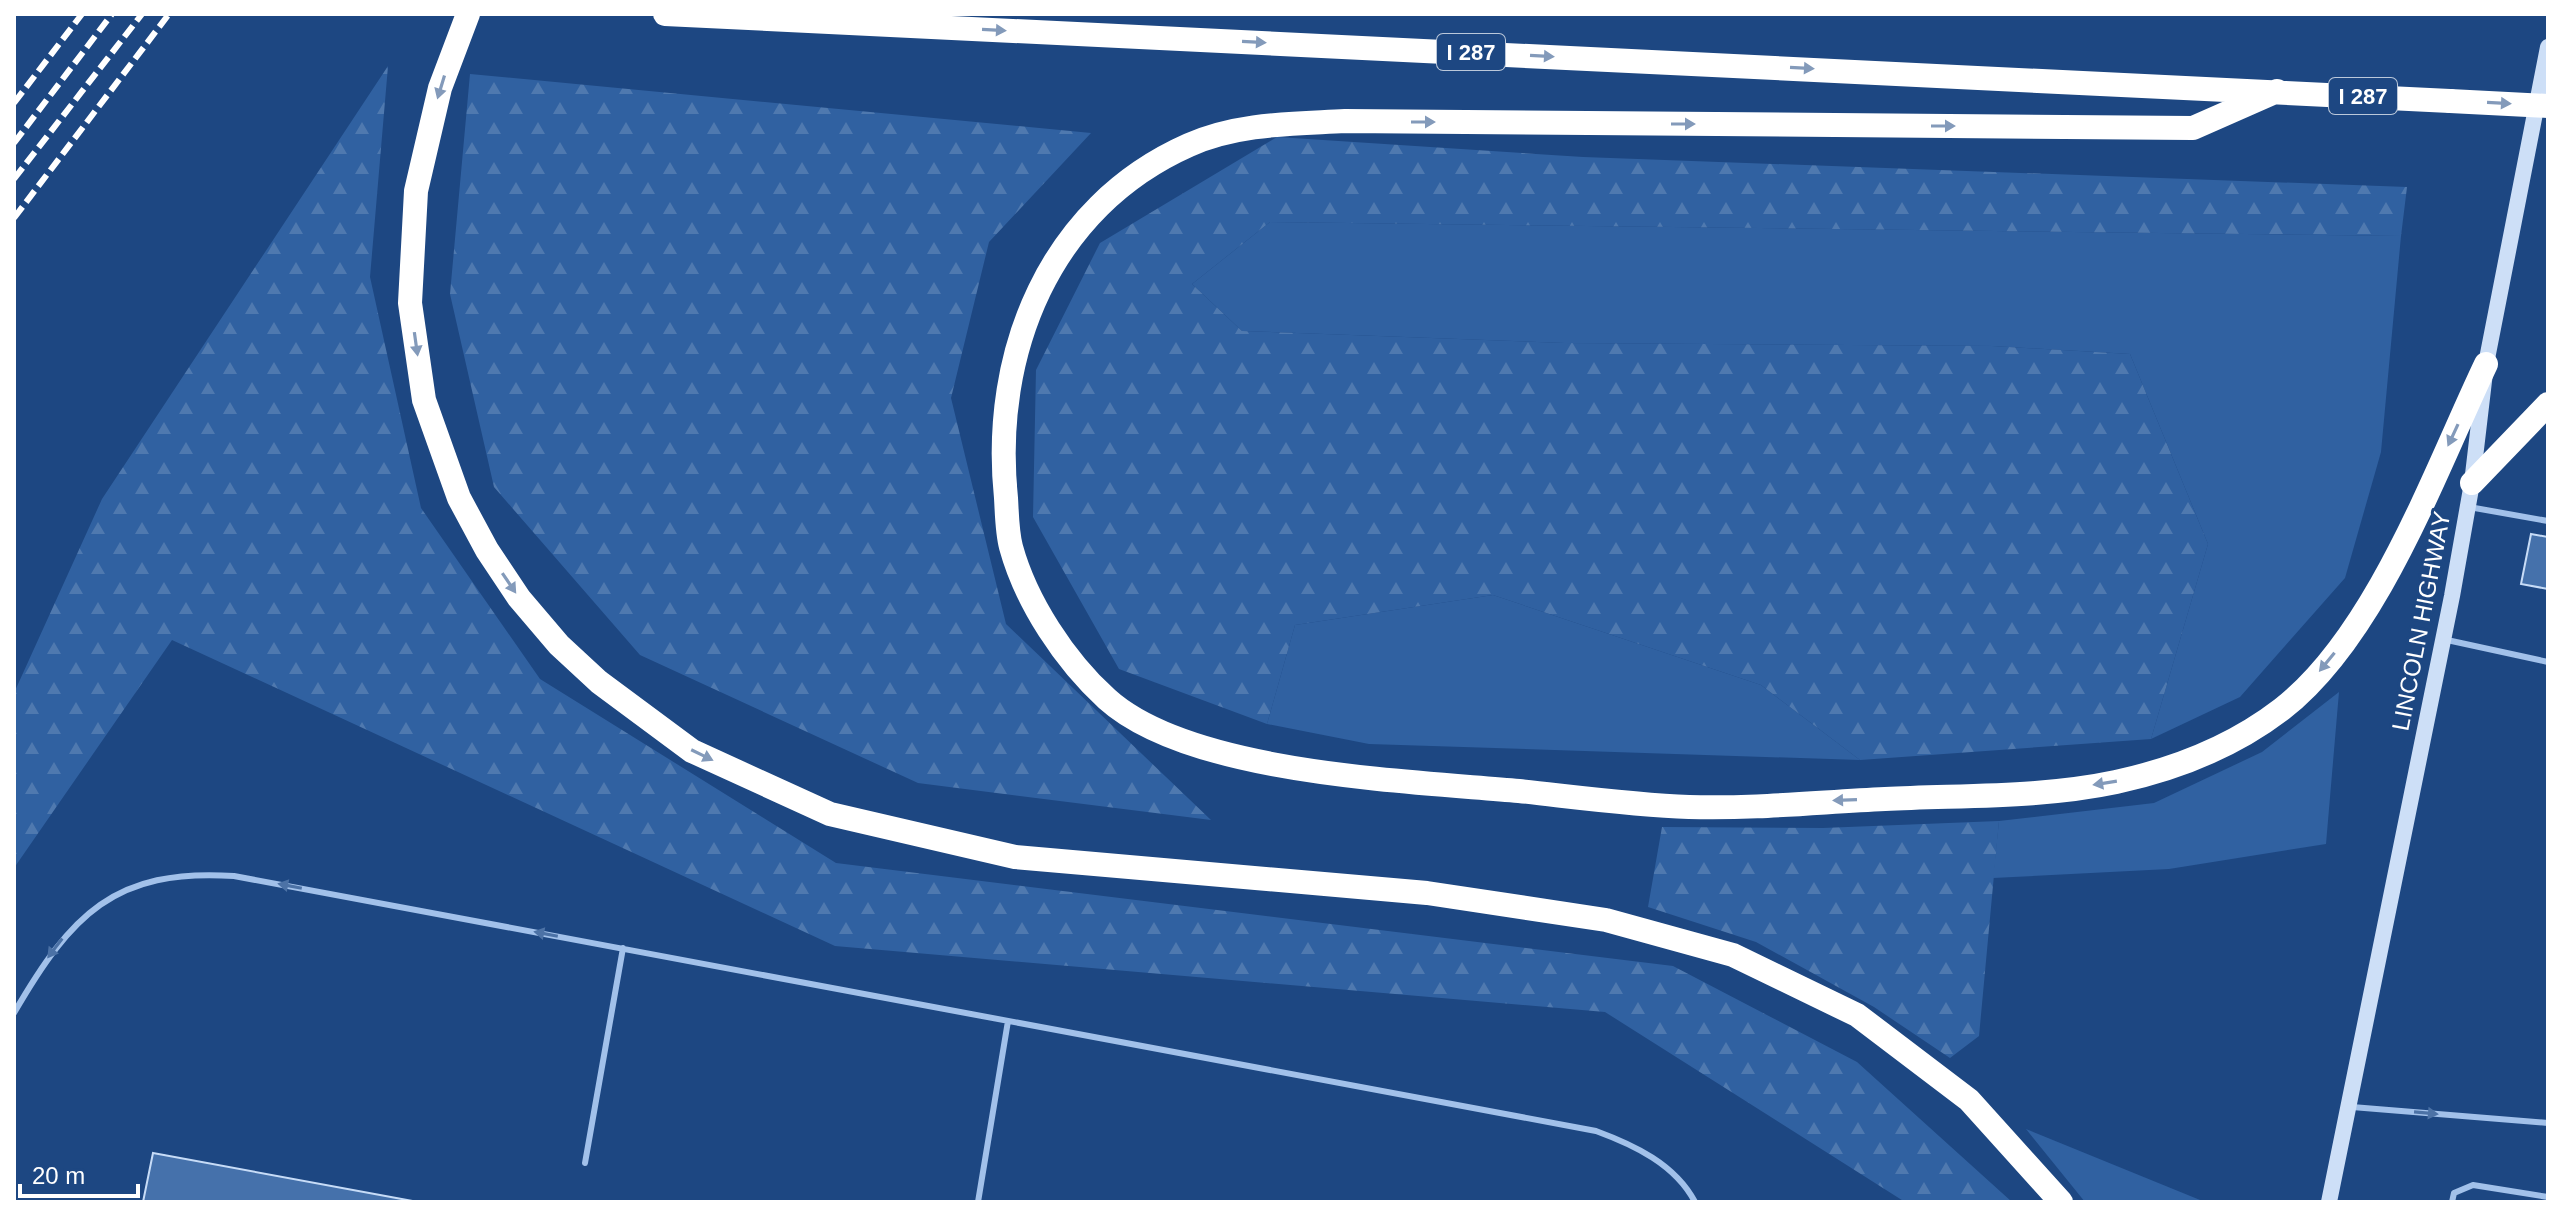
<svg xmlns="http://www.w3.org/2000/svg" width="2562" height="1216" font-family="Arial,sans-serif">
	<style>
		.grass { fill: #3061a1 }
		.forest { fill: url(#forest-firs) }
		.building { fill: #4571ab; stroke: #c7dcf7; stroke-width: 2 }
		.lines { fill: none; stroke-linecap: round; stroke-linejoin: round }
		.lane { stroke: #a2c1ea; stroke-width: 6 }
		.secondary { stroke: #cddff7; stroke-width: 16 }
		.highway { stroke: #fff; stroke-width: 24 }
		.rail { stroke: #fff; stroke-width: 6; stroke-dasharray: 14 6; stroke-linecap: butt }
		.highway-bridge { stroke: #fff; stroke-width: 24 }
		.oneway { fill: #839aba }
		.oneway2 { fill: #4c72a6 }
		.labels { text-anchor: middle; dominant-baseline: central; stroke-width: 6; stroke-linejoin: round; paint-order: stroke }
		.shield { fill: #1d4782; stroke: #bbc8da; stroke-width: 2 }
		.shield-label { font-size: 22px; font-weight: bold; fill: #fff }
		.street-label { font-size: 24px; fill: #fff; stroke: #1d4782 }
	</style>
	<defs>
		<pattern id="forest-firs" width="22" height="20" patternUnits="userSpaceOnUse" patternTransform="scale(2)"><rect width="22" height="20" fill="#3061a1"/><path d="M5 1l3.5 6h-7zM16 11l3.5 6h-7z" fill="#4f79af"/></pattern>
	</defs>
	<rect width="100%" height="100%" fill="#1d4782"/>
	<path class="grass" d="M 1270,222 L 2401,236 L 2381,452 L 2345,578 L 2240,697 L 2151,739 L 2208,544 L 2130,354 L 1992,346 L 1564,343 L 1242,331 L 1192,284 Z
		M 1493,595 L 1761,685 L 1860,760 L 1369,744 L 1267,724 L 1295,625 Z
		M 2339,692 L 2326,844 L 2169,869 L 1993,878 L 1999,821 L 2154,803 L 2262,752 Z
		M 2026,1129 L 2205,1202 L 2085,1202 Z"/>
	<path class="forest" d="M 388,66 L 370,277 L 421,508 L 540,679 L 836,863 L 1673,966 L 1857,1062 L 2012,1202 L 1905,1202 L 1605,1012 L 835,946 L 172,640 L 14,868 L 14,693 L 102,499 Z
		M 470,74 L 1091,133 L 989,242 L 951,398 L 1006,624 L 1211,820 L 918,783 L 640,655 L 494,487 L 450,294 Z
		M 1277,137 L 1583,157 L 2407,187 L 2401,236 L 1270,222 L 1192,284 L 1242,331 L 1564,343 L 1992,346 L 2130,354 L 2208,544 L 2151,739 L 1860,760 L 1761,685 L 1493,595 L 1295,625 L 1267,724 L 1119,669 L 1033,517 L 1036,370 L 1100,243 Z
		M 1999,821 L 1979,1036 L 1950,1058 L 1874,1007 L 1756,942 L 1648,907 L 1662,827 L 1823,828 Z"/>
	<path class="building" d="M 2531,534 L 2548,537 L 2548,589 L 2521,584 Z
		M 153,1153 L 418,1202 L 143,1202 Z"/>
	<g class="lines">
		<path class="lane" d="M 2469,507 L 2548,521
			M 2447,640 L 2548,662
			M 14,1013 C 71,915 114,868 234,876 L 1596,1131 C 1634,1145 1675,1164 1695,1202
			M 2352,1107 L 2548,1123
			M 585,1163 L 623,948
			M 978,1202 L 1008,1021
			M 2452,1202 L 2454,1193 L 2473,1185 L 2548,1197"/>
		<path class="secondary" d="M 2329,1202 L 2452,596 L 2472,483 L 2486,364 L 2548,47"/>
		<path class="highway" d="M 468,14 L 440,88 L 416,191 L 410,303 L 424,400 L 459,498 L 487,550 L 519,598 L 559,645 L 599,682 L 692,751 L 830,814 L 1015,857 L 1427,893 L 1606,920 L 1733,955 L 1857,1015 L 1969,1100 L 2061,1202
			M 665,14 L 2450,101
			M 2277,91 L 2193,128 L 1345,121 C 1293,124 1238,123 1189,145 C 1049,207 991,353 1006,498 C 1007,514 1007,532 1011,547 C 1026,602 1065,661 1107,699 C 1190,774 1409,781 1519,791 C 1575,797 1633,805 1689,807 C 1754,809 1820,802 1885,799 C 1961,795 2041,798 2116,782 C 2176,769 2234,746 2282,709 C 2377,635 2435,471 2486,364
			M 2472,483 L 2548,404"/>
		<path class="rail" d="M 14,103 L 82,14
			M 14,143 L 112,14
			M 14,179 L 142,14
			M 14,218 L 169,14"/>
		<path class="highway-bridge" d="M 2450,101 L 2548,106"/>
	</g>
	<defs><path id="oneway-solid" d="M-6-.8H1V-3.2L6.5 0L1 3.2V.8H-6Z" transform="scale(2)"/></defs>
	<g class="oneway">
		<use href="#oneway-solid" transform="translate(994 30) rotate(3)"/>
		<use href="#oneway-solid" transform="translate(1254 42) rotate(3)"/>
		<use href="#oneway-solid" transform="translate(1542 56) rotate(3)"/>
		<use href="#oneway-solid" transform="translate(1802 68) rotate(3)"/>
		<use href="#oneway-solid" transform="translate(441 87) rotate(107)"/>
		<use href="#oneway-solid" transform="translate(2499 103) rotate(3)"/>
		<use href="#oneway-solid" transform="translate(1423 122)"/>
		<use href="#oneway-solid" transform="translate(1683 124)"/>
		<use href="#oneway-solid" transform="translate(1943 126)"/>
		<use href="#oneway-solid" transform="translate(416 344) rotate(82)"/>
		<use href="#oneway-solid" transform="translate(2453 435) rotate(115)"/>
		<use href="#oneway-solid" transform="translate(509 583) rotate(56)"/>
		<use href="#oneway-solid" transform="translate(2327 662) rotate(129)"/>
		<use href="#oneway-solid" transform="translate(702 755) rotate(26)"/>
		<use href="#oneway-solid" transform="translate(2105 783) rotate(171)"/>
		<use href="#oneway-solid" transform="translate(1845 800) rotate(178)"/>
	</g>
	<g class="oneway2">
		<use href="#oneway-solid" transform="translate(290 886) rotate(-169)"/>
		<use href="#oneway-solid" transform="translate(546 934) rotate(-169)"/>
		<use href="#oneway-solid" transform="translate(55 948) rotate(127)"/>
		<use href="#oneway-solid" transform="translate(2426 1113) rotate(5)"/>
	</g>
	<g class="labels">
		<g class="shield">
			<rect x="1437" y="34" width="68" height="36" rx="6"/>
			<rect x="2329" y="78" width="68" height="36" rx="6"/>
		</g>
		<g class="shield-label">
			<text x="1471" y="52">I 287</text>
			<text x="2363" y="96">I 287</text>
		</g>
		<g class="street-label">
			<text transform="translate(2421 621) rotate(-79)">LINCOLN HIGHWAY</text>
		</g>
	</g>
	<rect width="2562" height="1216" fill="none" stroke="#ffffff" stroke-width="32"/>
	<path d="M20 1184v12h118v-12" fill="none" stroke="#ffffff" stroke-width="4"/>
	<text x="32" y="1184" font-size="24" fill="#ffffff" stroke="#1d4782" stroke-width="6" paint-order="stroke">20 m</text>
</svg>
